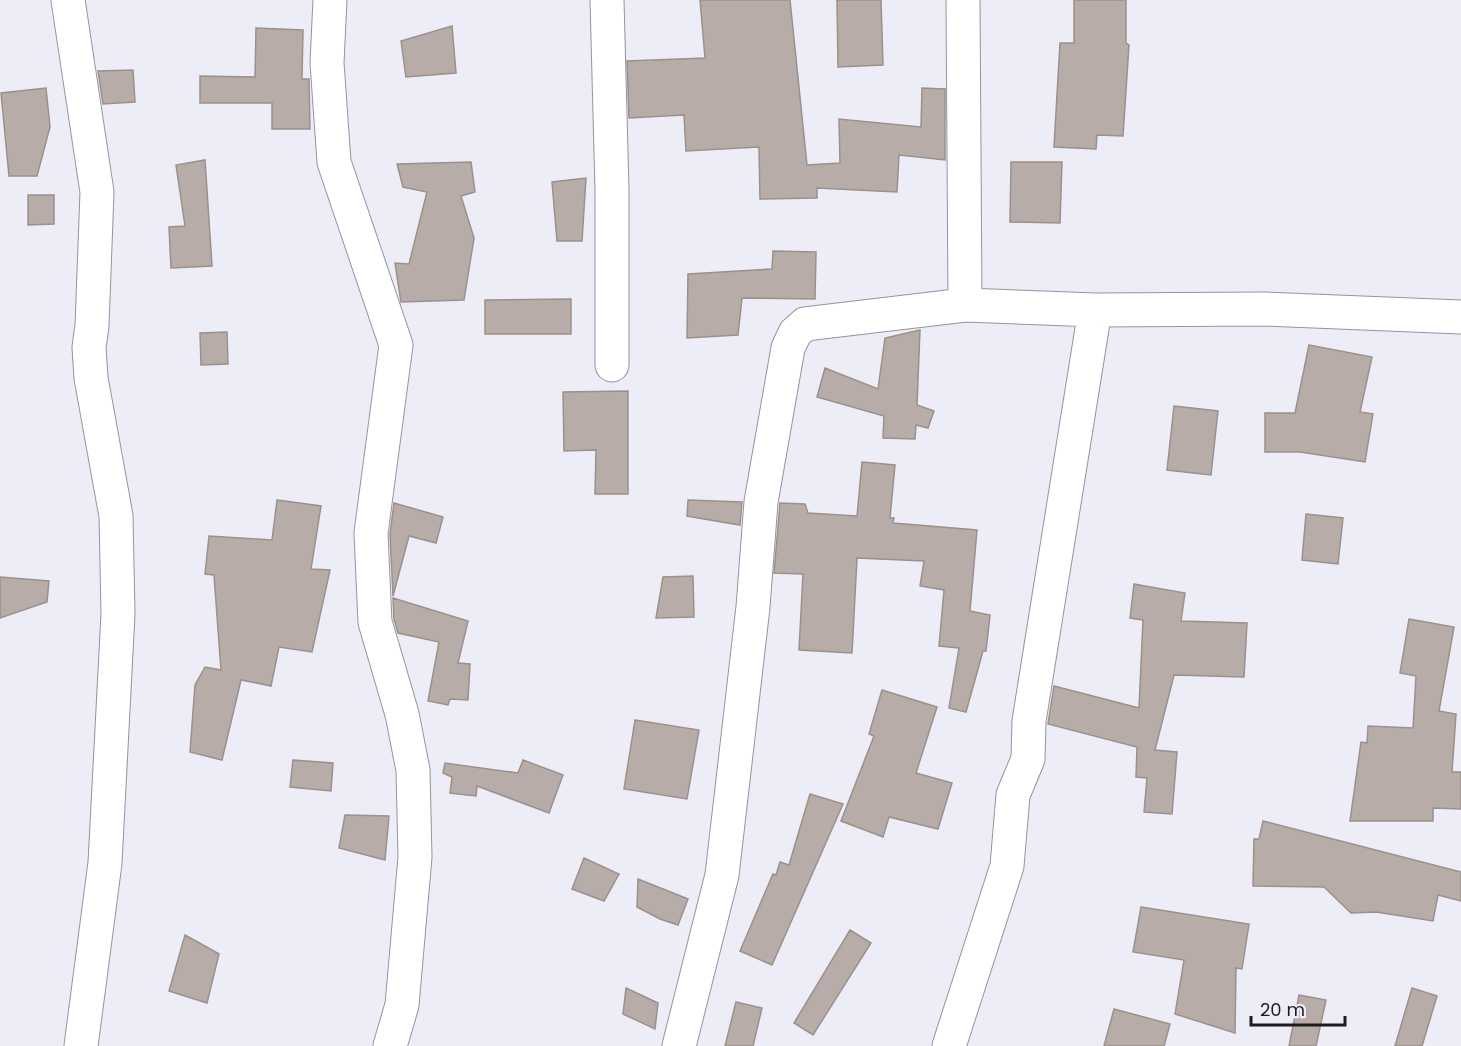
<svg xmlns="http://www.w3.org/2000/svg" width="1461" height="1046" font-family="Poppins,sans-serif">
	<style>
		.building { fill: #b8aca9; stroke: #9b908c; stroke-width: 1.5 }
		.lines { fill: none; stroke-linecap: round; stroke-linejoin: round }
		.street-casing { stroke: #94949e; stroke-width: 35 }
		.street { stroke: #fff; stroke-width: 33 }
	</style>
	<rect width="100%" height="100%" fill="#ededf8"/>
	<path class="building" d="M 700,0 L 790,0 L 807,165 L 840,163 L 839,119 L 921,127 L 922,88 L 945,89 L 945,160 L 899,155 L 897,192 L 817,188 L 817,198 L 760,199 L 759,147 L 686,151 L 684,115 L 629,118 L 627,61 L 705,58 Z
		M 837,0 L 881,0 L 883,65 L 838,67 Z
		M 1074,0 L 1126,0 L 1126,43 L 1129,45 L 1123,136 L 1097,135 L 1096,149 L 1054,147 L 1060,43 L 1074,43 Z
		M 452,26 L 456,73 L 406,77 L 401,41 Z
		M 256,28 L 303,30 L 302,79 L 309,79 L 310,129 L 272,129 L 272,103 L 200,103 L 200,76 L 255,77 Z
		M 133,70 L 135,102 L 103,104 L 98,71 Z
		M 46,88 L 50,127 L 37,176 L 9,176 L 1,93 Z
		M 205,160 L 212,266 L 171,268 L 169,227 L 185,226 L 176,165 Z
		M 471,162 L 475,192 L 461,196 L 474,238 L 464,300 L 401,302 L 395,263 L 409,264 L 427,192 L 403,187 L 397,164 Z
		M 1011,162 L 1062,162 L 1060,223 L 1010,222 Z
		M 586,178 L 582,241 L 557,241 L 552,182 Z
		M 28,195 L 54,195 L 54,224 L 28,225 Z
		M 773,251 L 816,252 L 815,299 L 742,298 L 738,335 L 687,338 L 688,274 L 772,269 Z
		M 571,299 L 571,334 L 485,334 L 485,300 Z
		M 920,330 L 917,405 L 934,411 L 928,428 L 916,425 L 915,439 L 883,438 L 884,416 L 817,397 L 825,368 L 878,389 L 885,338 Z
		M 227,332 L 228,364 L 201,365 L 200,333 Z
		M 1309,345 L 1372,357 L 1360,412 L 1373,414 L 1365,462 L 1300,452 L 1265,452 L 1265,413 L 1295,413 Z
		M 628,391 L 628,494 L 595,494 L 596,450 L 564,451 L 563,392 Z
		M 1174,406 L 1218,411 L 1211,475 L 1167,470 Z
		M 862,462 L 895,465 L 890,518 L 894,518 L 893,523 L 977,530 L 970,611 L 990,615 L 986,651 L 983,651 L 966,712 L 949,708 L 959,648 L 939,646 L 944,590 L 920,586 L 924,561 L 857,558 L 852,653 L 799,650 L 803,574 L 774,573 L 780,503 L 805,504 L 808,513 L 857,516 Z
		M 277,500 L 321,506 L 311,569 L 330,570 L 312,652 L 279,647 L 271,686 L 241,680 L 222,760 L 190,752 L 195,685 L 205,667 L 221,670 L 214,575 L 205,574 L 209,536 L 272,540 Z
		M 688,500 L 742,502 L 740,525 L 687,516 Z
		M 394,503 L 443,517 L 436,543 L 409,536 L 393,596 L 390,534 Z
		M 1306,514 L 1343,518 L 1338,564 L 1302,560 Z
		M 693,576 L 694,617 L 656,618 L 663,577 Z
		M 0,577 L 49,581 L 47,602 L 0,618 Z
		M 1134,584 L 1185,593 L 1181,621 L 1247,623 L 1244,677 L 1174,675 L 1155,750 L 1177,752 L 1172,814 L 1144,812 L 1147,778 L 1136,777 L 1137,747 L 1048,724 L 1054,686 L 1139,708 L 1143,620 L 1130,618 Z
		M 393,598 L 468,621 L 458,663 L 470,664 L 468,700 L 450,699 L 448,705 L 428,701 L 439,642 L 398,633 L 394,619 Z
		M 1409,619 L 1454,627 L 1439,711 L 1456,714 L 1452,772 L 1461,772 L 1461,809 L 1433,808 L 1433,821 L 1350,821 L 1361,742 L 1367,743 L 1368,726 L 1413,728 L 1416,676 L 1400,673 Z
		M 882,690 L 937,707 L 916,773 L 952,783 L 938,829 L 889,817 L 883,837 L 841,821 L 874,736 L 869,734 Z
		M 635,720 L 699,730 L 687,799 L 624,789 Z
		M 293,760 L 333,763 L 331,791 L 290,787 Z
		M 523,760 L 563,775 L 549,813 L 477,786 L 476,796 L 450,793 L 452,777 L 443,773 L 445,763 L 518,773 Z
		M 810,794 L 843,804 L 772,965 L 740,951 L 773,874 L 776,875 L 780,862 L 789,865 Z
		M 345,815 L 389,816 L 385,860 L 339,848 Z
		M 1263,821 L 1461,872 L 1461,901 L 1438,895 L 1433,921 L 1376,912 L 1351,913 L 1324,887 L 1253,886 L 1254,839 L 1259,839 Z
		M 584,858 L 619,874 L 604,901 L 572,889 Z
		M 638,879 L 688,899 L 678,925 L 660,919 L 637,907 Z
		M 1141,907 L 1249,924 L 1242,969 L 1236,968 L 1235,1033 L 1175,1014 L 1184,960 L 1133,952 Z
		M 850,930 L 871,943 L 813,1035 L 794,1023 Z
		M 185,935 L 219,954 L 207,1003 L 169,991 Z
		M 626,988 L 658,1003 L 655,1029 L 623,1014 Z
		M 1412,988 L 1437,996 L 1422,1046 L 1395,1046 Z
		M 1299,995 L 1326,1000 L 1316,1046 L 1289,1046 Z
		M 736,1002 L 762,1008 L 753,1046 L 725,1046 Z
		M 1114,1009 L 1170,1024 L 1164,1046 L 1104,1046 Z"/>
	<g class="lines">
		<g class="street-casing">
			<path id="street" d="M 68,0 L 97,192 L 92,326 L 89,347 L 91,378 L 116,516 L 118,614 L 105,863 L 81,1046
				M 330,0 L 327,63 L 334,162 L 396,345 L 371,533 L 373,579 L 375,622 L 402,714 L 413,770 L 415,857 L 402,1005 L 390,1046
				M 607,0 L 612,190 L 612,365
				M 963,0 L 965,305
				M 679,1046 L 722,875 L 753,607 L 761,502 L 788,348 L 795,333 L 805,324 L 965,305 L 1095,310 L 1266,309 L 1461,317
				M 949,1046 L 1007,866 L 1013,795 L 1028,759 L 1029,721 L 1095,310"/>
		</g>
		<use href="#street" class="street"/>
	</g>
	<path d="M1251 1016v9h94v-9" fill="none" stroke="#1c1c1f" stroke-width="3"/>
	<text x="1260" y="1016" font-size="18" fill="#1c1c1f" stroke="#ededf8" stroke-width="4.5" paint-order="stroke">20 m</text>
</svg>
